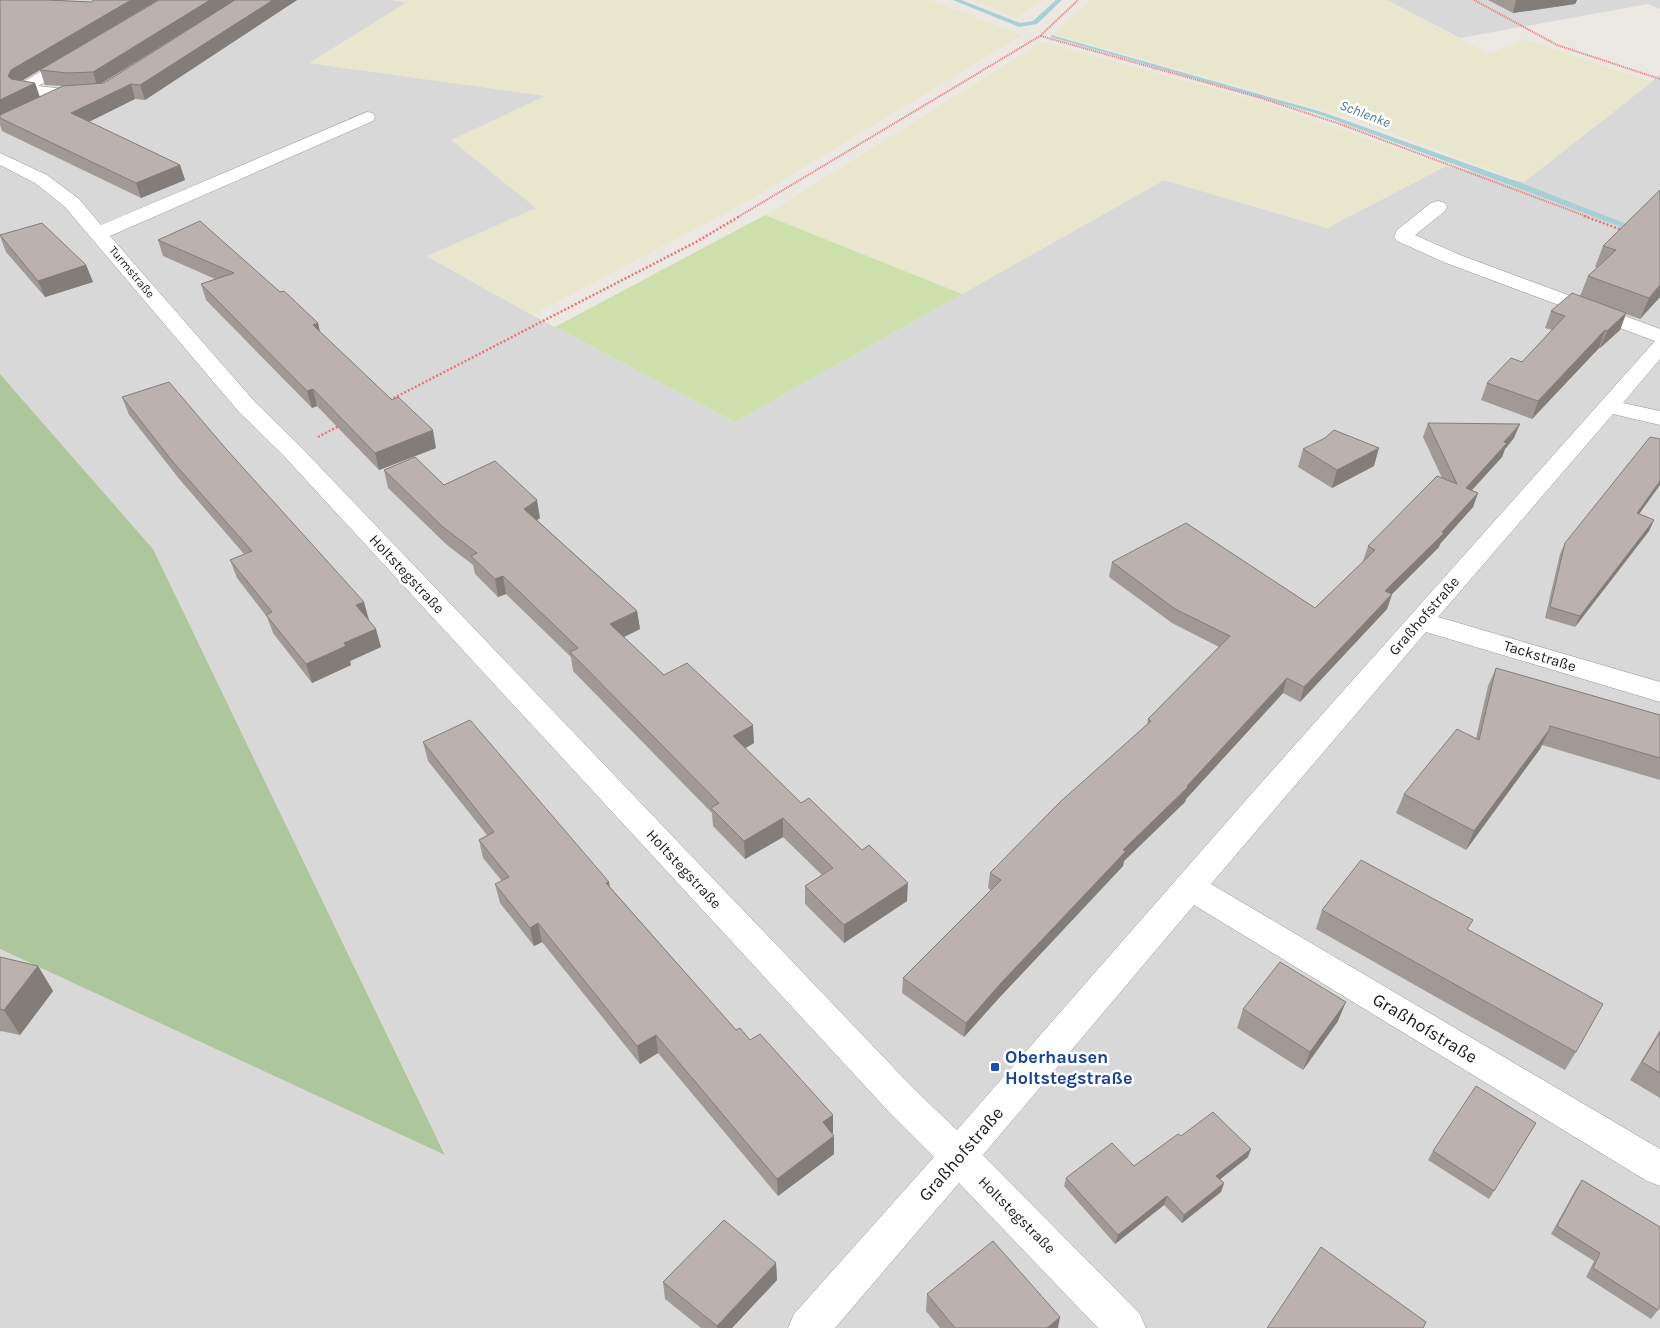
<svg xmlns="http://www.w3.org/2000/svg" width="1660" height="1328" font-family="Karla,sans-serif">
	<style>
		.residential { fill: #d9d8d8 }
		.farmland { fill: #e8e7ce }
		.grass { fill: #cde0ac }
		.forest { fill: #adc69b }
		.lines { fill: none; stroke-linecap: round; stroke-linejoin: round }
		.stream { fill: #a7d0d4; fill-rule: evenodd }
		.minor-casing { stroke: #989898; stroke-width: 1 }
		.path-far1 { stroke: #e87679; stroke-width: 2; stroke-dasharray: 1 1; stroke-linecap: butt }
		.path { stroke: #e87679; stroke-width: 2.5; stroke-dasharray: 2 2; stroke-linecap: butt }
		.minor { fill: #fff; fill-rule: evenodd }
		.wall { fill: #a19996; fill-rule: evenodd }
		.shaded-wall { fill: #837d7a }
		.building { fill: #bbb2af; stroke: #837d7a }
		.transit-dot { fill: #1a4fb4; stroke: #fff; stroke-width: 2 }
		.labels { text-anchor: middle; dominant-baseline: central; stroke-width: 5; stroke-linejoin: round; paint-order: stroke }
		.far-street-label { font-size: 12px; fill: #1b1b1b; stroke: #fff }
		.far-water-label { font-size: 14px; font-style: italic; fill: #4d7890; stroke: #fff }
		.street-label { font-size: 15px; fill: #1b1b1b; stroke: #fff }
		.near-street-label { font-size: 18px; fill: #1b1b1b; stroke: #fff }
		.near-transit-label { font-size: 18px; font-weight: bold; fill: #164399; stroke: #fff; text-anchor: start }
	</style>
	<rect width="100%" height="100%" fill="#ebe7e1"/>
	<path class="residential" d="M 0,0 L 393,0 L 407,2 L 310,63 L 546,96 L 537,208 L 428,257 L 532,315 L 735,422 L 1164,180 L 1327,228 L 1446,166 L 1524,182 L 1660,75 L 1660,1328 L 0,1328 L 0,949 L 445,1154 L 153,549 L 0,374 Z
		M 1387,0 L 1660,0 L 1660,9 L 1648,4 L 1460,38 Z"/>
	<path class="farmland" d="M 393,0 L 930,0 L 1022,35 L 750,200 L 532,315 L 427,256 L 536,208 L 451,140 L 545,96 L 309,63 L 406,3 Z
		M 973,0 L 1044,0 L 1016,18 Z
		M 1090,0 L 1386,0 L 1489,54 L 1524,39 L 1652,82 L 1524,182 L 1351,118 L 1053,34 Z
		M 1042,42 L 1259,101 L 1446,166 L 1327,228 L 1164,180 L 962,294 L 765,215 Z"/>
	<path class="grass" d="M 765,215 L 962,294 L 735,422 L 555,327 Z"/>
	<path class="forest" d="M 0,374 L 153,549 L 445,1155 L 0,949 Z"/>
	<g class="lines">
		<path class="stream" d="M 953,0 L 961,0 L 1020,23 L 1033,21 L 1056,0 L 1062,0 L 1037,24 L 1019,27 Z
			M 1051,35 L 1322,112 L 1524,184 L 1660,237 L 1660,242 L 1518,188 L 1318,114 L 1051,37 Z"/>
		<g class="minor-casing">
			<path id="minor" d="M 74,53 L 80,55 L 82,58 L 80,61 L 38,86 L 91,92 L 93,95 L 91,98 L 63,100 L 23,94 L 17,92 L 15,89 L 17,86 L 68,55 Z
				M 367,112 L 373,113 L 375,117 L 373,121 L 110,236 L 255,402 L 299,445 L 914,1089 L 957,1130 L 1253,792 L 1655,341 L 1446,263 L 1397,241 L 1394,237 L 1397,230 L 1431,203 L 1438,201 L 1445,203 L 1447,207 L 1445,211 L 1415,235 L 1460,255 L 1660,329 L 1660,359 L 1623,403 L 1660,411 L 1660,425 L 1613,414 L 1438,617 L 1660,682 L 1660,702 L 1426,632 L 1211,884 L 1660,1149 L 1660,1186 L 1647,1181 L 1194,905 L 983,1155 L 1140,1314 L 1146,1328 L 1098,1328 L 959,1183 L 835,1328 L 788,1328 L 794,1314 L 934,1157 L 888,1111 L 283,455 L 239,412 L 65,207 L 35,183 L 0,165 L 0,153 L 47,175 L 79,199 L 101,225 Z"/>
		</g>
		<path class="path-far1" d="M 1474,0 L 1557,45 L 1660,79
			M 1041,36 L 1261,98 L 1340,124 L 1588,217
			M 738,217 L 1040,36 L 1078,0"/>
		<path class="path" d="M 1584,216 L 1622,230
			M 390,400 L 696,242 L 740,216
			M 318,437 L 339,426"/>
		<use href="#minor" class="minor"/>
	</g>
	<path class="wall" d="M 0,0 L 48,0 L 91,2 L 94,0 L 158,0 L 46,67 L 159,0 L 297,0 L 145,100 L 135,99 L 89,122 L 180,165 L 185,180 L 141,198 L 2,131 L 0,125 ZM 212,15 L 104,83 L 102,83 ZM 40,70 L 45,85 L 63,86 L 40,97 L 35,83 L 22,81 Z
		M 1488,0 L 1577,0 L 1575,4 L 1513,13 Z
		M 1660,190 L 1660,297 L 1640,319 L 1626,314 L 1620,330 L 1600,348 L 1599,348 L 1532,419 L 1481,400 L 1487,383 L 1522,362 L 1552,330 L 1545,328 L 1551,311 L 1580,296 L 1588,276 L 1597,268 L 1595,267 L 1603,246 Z
		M 0,236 L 86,265 L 93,282 L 45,297 L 6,252 Z
		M 158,240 L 280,292 L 318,323 L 319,331 L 436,448 L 379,470 L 317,406 L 312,408 L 206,300 L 201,284 L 215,279 L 163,256 Z
		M 122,397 L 369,620 L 381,647 L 350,661 L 351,665 L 312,683 L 273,633 L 267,617 L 237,578 L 230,560 L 244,554 L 180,480 L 129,415 Z
		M 1428,423 L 1514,438 L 1505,449 L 1502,457 L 1472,490 L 1478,493 L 1473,507 L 1440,544 L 1439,547 L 1392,594 L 1387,609 L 1300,702 L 1283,693 L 1186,799 L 1185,802 L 1124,861 L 1123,866 L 999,998 L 964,1037 L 902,993 L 903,978 L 991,890 L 988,888 L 990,873 L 1147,725 L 1148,719 L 1219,647 L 1172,623 L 1109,577 L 1112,562 L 1315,608 L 1364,561 L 1363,561 L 1368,546 L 1442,478 L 1423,437 Z
		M 1303,449 L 1374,466 L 1332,488 L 1298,467 Z
		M 384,470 L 444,485 L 540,518 L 537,520 L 637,611 L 640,629 L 623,637 L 664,675 L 754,743 L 745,748 L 801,803 L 907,901 L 844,943 L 805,904 L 805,886 L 822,875 L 783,837 L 745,859 L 713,826 L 712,813 L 573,671 L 571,657 L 506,594 L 498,597 L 475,574 L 473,565 L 447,545 L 388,488 Z
		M 1640,514 L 1654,520 L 1649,531 L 1575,627 L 1545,618 L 1560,554 L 1565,543 Z
		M 1496,668 L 1660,715 L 1660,780 L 1542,745 L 1540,749 L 1466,850 L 1396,813 L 1404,794 L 1476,738 L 1488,686 Z
		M 423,742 L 611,888 L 736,1030 L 750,1040 L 833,1115 L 832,1133 L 834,1154 L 778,1196 L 658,1053 L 640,1064 L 542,942 L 534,946 L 500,903 L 495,884 L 502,881 L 483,858 L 479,840 L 487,835 L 428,761 Z
		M 1322,910 L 1576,1052 L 1565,1070 L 1316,929 Z
		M 0,957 L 38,966 L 53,991 L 20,1035 L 1,1031 L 0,1032 Z
		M 1243,1009 L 1338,1021 L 1303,1070 L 1237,1028 Z
		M 1660,1030 L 1660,1098 L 1630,1080 Z
		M 1536,1123 L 1489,1199 L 1428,1160 L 1433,1151 Z
		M 1181,1136 L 1248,1157 L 1220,1179 L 1224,1183 L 1221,1192 L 1182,1223 L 1164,1205 L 1115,1244 L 1064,1186 L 1066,1178 L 1134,1166 Z
		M 1582,1180 L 1658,1310 L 1651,1319 L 1586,1277 L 1594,1261 L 1551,1234 L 1576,1189 Z
		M 776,1263 L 777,1280 L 732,1328 L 701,1328 L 665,1299 L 663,1282 Z
		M 927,1294 L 1058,1328 L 940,1328 L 926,1311 Z"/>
	<path class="shaded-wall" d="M 131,0 L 158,0 L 16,84 L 8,76 L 11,70 Z
		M 210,0 L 235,0 L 97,86 L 93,72 Z
		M 273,0 L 297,0 L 145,100 L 140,85 Z
		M 1516,0 L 1577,0 L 1575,4 L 1513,13 Z
		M 35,83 L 40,98 L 0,117 L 0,100 Z
		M 131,84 L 135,99 L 76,128 L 71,113 Z
		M 180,165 L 185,180 L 141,198 L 136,183 Z
		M 86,265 L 93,282 L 45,297 L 38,281 Z
		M 1660,285 L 1660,297 L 1640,319 L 1649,298 Z
		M 1626,313 L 1620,330 L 1600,348 L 1607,331 Z
		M 318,323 L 322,340 L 313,325 Z
		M 1605,330 L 1599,348 L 1532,419 L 1538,401 Z
		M 313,389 L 317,406 L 312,408 L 307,391 Z
		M 1520,424 L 1514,438 L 1505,449 L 1502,457 L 1461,502 L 1466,488 Z
		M 433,430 L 436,448 L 379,470 L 375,453 Z
		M 1379,448 L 1374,466 L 1332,488 L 1337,470 Z
		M 1660,481 L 1660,485 L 1632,524 L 1637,513 Z
		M 1478,493 L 1473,507 L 1440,544 L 1439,547 L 1380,606 L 1385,591 L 1442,532 Z
		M 537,500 L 540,518 L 527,527 L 524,509 Z
		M 1654,520 L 1649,531 L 1575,627 L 1580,616 Z
		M 503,576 L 506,594 L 498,597 L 495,579 Z
		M 1392,594 L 1387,609 L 1300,702 L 1304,687 Z
		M 364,602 L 369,620 L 361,624 L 356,605 Z
		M 637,611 L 640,629 L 612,643 L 610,624 Z
		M 376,629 L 381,647 L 350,661 L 351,665 L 312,683 L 306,664 L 344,643 Z
		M 1287,678 L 1283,693 L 1186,799 L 1185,802 L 1124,861 L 1123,866 L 999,998 L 964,1037 L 966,1023 L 1001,983 L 1123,850 L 1187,786 Z
		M 753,725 L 754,743 L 734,755 L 733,736 Z
		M 1549,730 L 1540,749 L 1466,850 L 1474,831 Z
		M 783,818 L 783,837 L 745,859 L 744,841 Z
		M 609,882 L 612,900 L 606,883 Z
		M 908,883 L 907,901 L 844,943 L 844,925 Z
		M 538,923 L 542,942 L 534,946 L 530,928 Z
		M 38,966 L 53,991 L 20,1035 L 4,1010 Z
		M 1346,1002 L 1338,1021 L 1303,1070 L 1310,1052 Z
		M 656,1035 L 658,1053 L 640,1064 L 637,1046 Z
		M 833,1115 L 833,1133 L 823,1140 L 823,1122 Z
		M 834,1136 L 834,1154 L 778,1196 L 777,1179 Z
		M 1251,1149 L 1248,1157 L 1213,1185 L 1216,1176 Z
		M 1224,1183 L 1221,1192 L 1182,1223 L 1184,1215 Z
		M 1167,1196 L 1164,1205 L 1115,1244 L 1118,1235 Z
		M 776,1263 L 777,1280 L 732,1328 L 717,1328 L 717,1326 Z
		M 1060,1317 L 1058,1328 L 1047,1328 Z"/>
	<path class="building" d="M 0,0 L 48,0 L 91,2 L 94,0 L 131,0 L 11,70 L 8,76 L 11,79 L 35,83 L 0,100 Z
		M 159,0 L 210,0 L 93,72 L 67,73 L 40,70 Z
		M 235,0 L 273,0 L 140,85 L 131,84 L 71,113 L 180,165 L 136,183 L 0,118 L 0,115 L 63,86 L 104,83 Z
		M 1660,190 L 1660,285 L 1649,298 L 1588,276 L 1616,250 L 1603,246 Z
		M 200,221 L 280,292 L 284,291 L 318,323 L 313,325 L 392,400 L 398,397 L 433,430 L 375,453 L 313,389 L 307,391 L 201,284 L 234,273 L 158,240 Z
		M 42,223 L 86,265 L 38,281 L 0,235 Z
		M 1572,293 L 1626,313 L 1607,331 L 1605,330 L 1538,401 L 1487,383 L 1511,358 L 1522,362 L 1565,316 L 1551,311 Z
		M 169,382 L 227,450 L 364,602 L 356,605 L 376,629 L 344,643 L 346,646 L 306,664 L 266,615 L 272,612 L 230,560 L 252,551 L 173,462 L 122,397 Z
		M 1428,423 L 1520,424 L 1504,442 L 1507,443 L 1466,488 L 1478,493 L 1442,532 L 1444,533 L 1385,591 L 1392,594 L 1304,687 L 1287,678 L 1187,786 L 1188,787 L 1123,850 L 1126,851 L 1001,983 L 966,1023 L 903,978 L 1001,880 L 990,873 L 1060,802 L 1151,721 L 1148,719 L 1230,636 L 1175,609 L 1112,562 L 1186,523 L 1315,608 L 1375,550 L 1368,546 L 1437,476 L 1457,484 Z
		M 1334,430 L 1379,448 L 1337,470 L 1303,449 L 1325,438 Z
		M 1650,437 L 1660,439 L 1660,481 L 1637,513 L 1654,520 L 1580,616 L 1550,607 L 1565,543 Z
		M 415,457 L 444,485 L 495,461 L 537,500 L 524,509 L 637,611 L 610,624 L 664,675 L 687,663 L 753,725 L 733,736 L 801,803 L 809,798 L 862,850 L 869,845 L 908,883 L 844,925 L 805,886 L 833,868 L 783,818 L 744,841 L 711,808 L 719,803 L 570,652 L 578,648 L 503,576 L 495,579 L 471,556 L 477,553 L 443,527 L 384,470 Z
		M 1496,668 L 1660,715 L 1660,758 L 1550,726 L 1549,730 L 1474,831 L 1404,794 L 1457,729 L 1479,740 Z
		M 470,720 L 609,882 L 606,883 L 736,1030 L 740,1028 L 750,1040 L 760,1034 L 833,1115 L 823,1122 L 834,1136 L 777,1179 L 656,1035 L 637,1046 L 538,923 L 530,928 L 495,884 L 509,877 L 479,840 L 494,832 L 423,742 Z
		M 1361,860 L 1473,920 L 1467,929 L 1603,1004 L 1576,1052 L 1322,910 Z
		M 0,957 L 38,966 L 4,1010 L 0,1009 Z
		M 1280,962 L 1346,1002 L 1310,1052 L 1243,1009 Z
		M 1660,1032 L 1660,1073 L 1642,1062 Z
		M 1476,1086 L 1536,1123 L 1494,1191 L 1433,1151 Z
		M 1213,1112 L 1251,1149 L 1216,1176 L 1224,1183 L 1184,1215 L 1167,1196 L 1118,1235 L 1066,1178 L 1112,1143 L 1134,1166 L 1178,1134 L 1181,1136 Z
		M 1582,1180 L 1660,1227 L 1660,1306 L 1658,1310 L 1593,1268 L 1600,1253 L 1557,1226 Z
		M 724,1220 L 776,1263 L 717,1326 L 663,1282 Z
		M 993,1241 L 1060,1317 L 1047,1328 L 955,1328 L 927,1294 Z
		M 1321,1247 L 1426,1322 L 1423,1328 L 1267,1328 Z"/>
	<rect class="transit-dot" x="990" y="1062" width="10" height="10" rx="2.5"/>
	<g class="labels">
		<g class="far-street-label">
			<text transform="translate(132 272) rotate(50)">Turmstraße</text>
		</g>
		<g class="far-water-label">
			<text transform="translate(1365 114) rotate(21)">Schlenke</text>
		</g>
		<g class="street-label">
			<text transform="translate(407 574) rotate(47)">Holtstegstraße</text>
			<text transform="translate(1424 616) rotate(-49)">Graßhofstraße</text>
			<text transform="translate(1540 656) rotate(17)">Tackstraße</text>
			<text transform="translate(684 869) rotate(47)">Holtstegstraße</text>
			<text transform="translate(1017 1215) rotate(45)">Holtstegstraße</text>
		</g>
		<g class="near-street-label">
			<text transform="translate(1425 1028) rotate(31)">Graßhofstraße</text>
			<text transform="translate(961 1154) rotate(-49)">Graßhofstraße</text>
		</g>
		<g class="near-transit-label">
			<text x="1005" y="1057">Oberhausen<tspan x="1005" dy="21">Holtstegstraße</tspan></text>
		</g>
	</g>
</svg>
